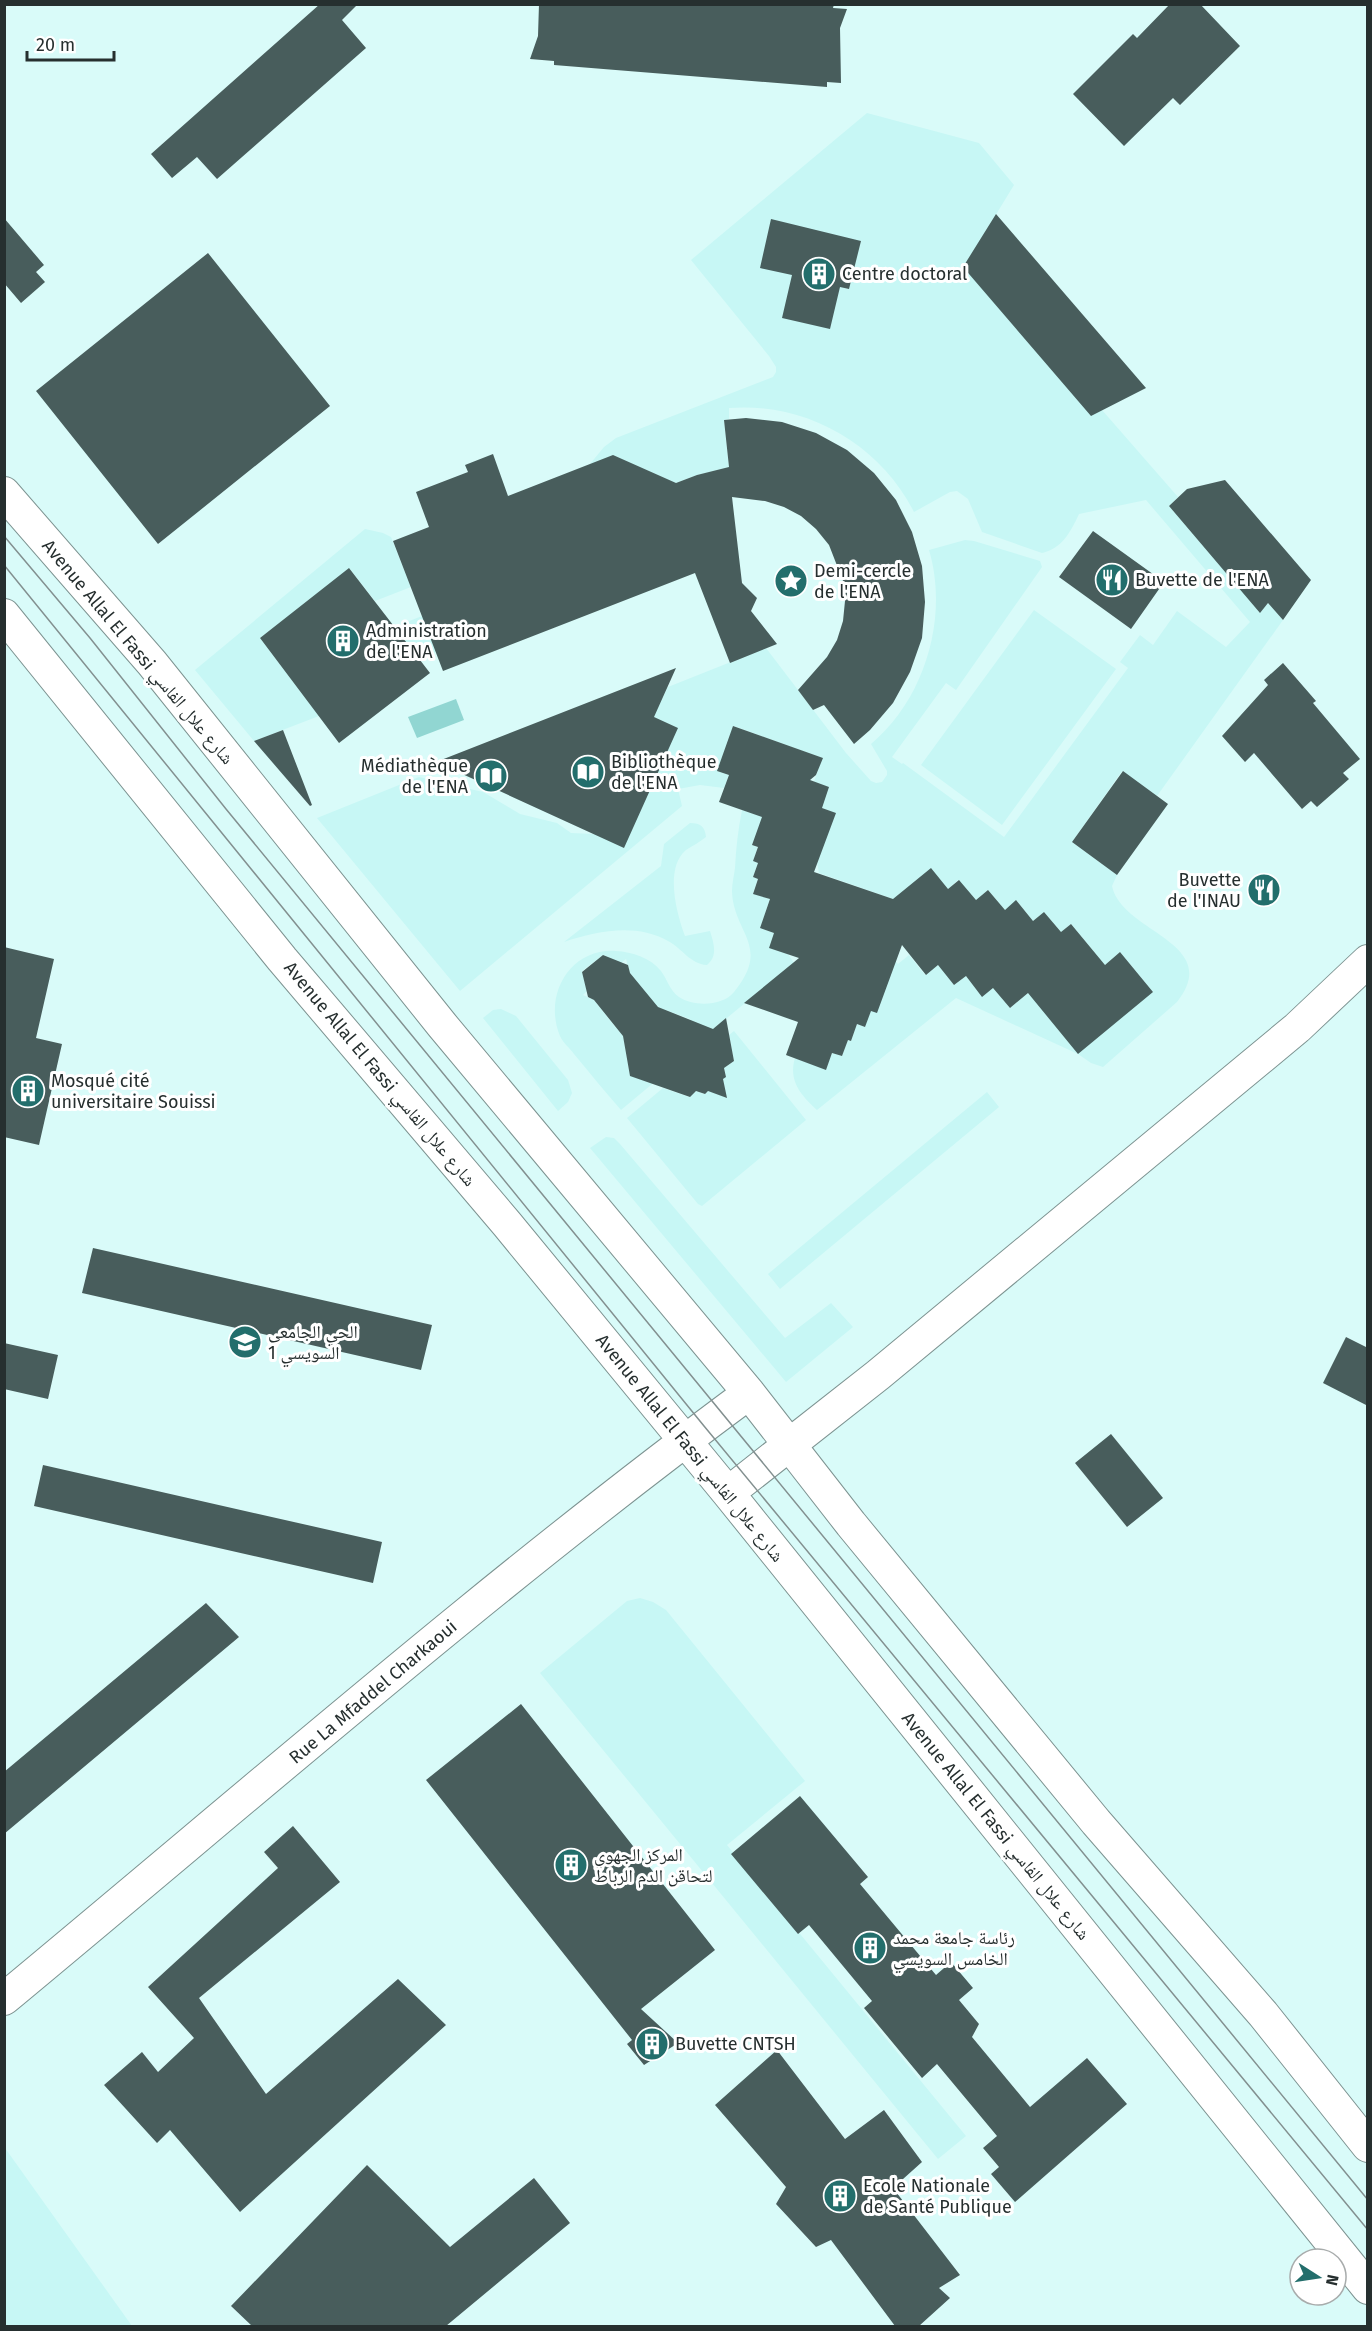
<svg xmlns="http://www.w3.org/2000/svg" width="1372" height="2331" font-family="'Fira Sans','Noto Naskh Arabic',sans-serif">
	<style>
		.built { fill: #d9fbf9; fill-rule: evenodd }
		.green { fill: #c7f7f5 }
		.water { fill: #91d6d2 }
		.building { fill: #485d5c }
		.lines { fill: none; stroke-linecap: round; stroke-linejoin: round }
		.minor-casing { stroke: #7d9391; stroke-width: 34 }
		.minor { stroke: #fff; stroke-width: 32 }
		.tram { stroke: #839090; stroke-width: 1.5 }
		.labels { text-anchor: middle; dominant-baseline: central; stroke-width: 6; stroke-linejoin: round; paint-order: stroke }
		.poi-label { font-size: 18px; fill: #262f2f; stroke: #fff; text-anchor: start }
		.street-label { font-size: 18px; fill: #262f2f; stroke: #fff }
	</style>
	<rect width="100%" height="100%" fill="#ebfefd"/>
	<path class="built" d="M 5,5 L 1367,5 L 1367,2326 L 5,2326 ZM 1300,2259 L 1336,2259 L 1336,2295 L 1300,2295 Z"/>
	<path class="green" d="M 867,113 L 979,143 L 1014,185 L 964,267 L 1102,410 L 1178,497 L 1169,506 L 1260,612 L 1268,603 L 1283,620 L 1157,796 L 1122,771 L 1072,842 L 1117,875 L 1112,886 C 1122,933 1224,942 1177,1002 L 1103,1067 L 1091,1063 L 1078,1054 L 956,998 L 817,1110 C 801,1095 788,1081 795,1058 L 826,1069 L 832,1053 L 842,1056 L 848,1040 L 851,1041 L 857,1024 L 865,1027 L 881,944 L 898,964 L 909,955 L 925,975 L 938,965 L 954,985 L 966,976 L 982,996 L 993,988 L 1010,1008 L 1034,988 L 1153,992 L 1120,952 L 1105,965 L 1071,924 L 1061,932 L 1044,912 L 1033,921 L 1017,901 L 1005,910 L 988,890 L 976,900 L 958,880 L 948,889 L 893,899 L 819,873 L 812,834 L 835,813 L 822,808 L 814,782 L 822,758 L 734,726 L 717,771 L 729,775 L 724,788 L 700,785 L 678,789 L 682,806 L 460,991 L 317,818 L 419,777 L 483,792 L 520,814 L 557,823 L 571,833 L 594,834 L 668,687 L 766,648 L 846,753 L 871,781 L 876,783 L 882,782 L 887,775 L 887,771 L 871,744 C 925,699 949,617 929,550 L 965,540 L 974,541 L 1040,561 L 1042,567 L 956,690 L 946,683 L 892,757 L 902,764 L 903,763 L 1004,837 L 1128,668 L 1120,662 L 1140,635 L 1153,645 L 1177,611 L 1226,647 L 1250,622 L 1146,500 L 1079,514 C 1071,531 1062,549 1042,553 L 982,532 L 968,499 L 957,491 L 950,492 L 914,512 C 879,443 805,402 729,408 L 729,419 L 724,420 L 729,468 L 697,475 L 676,483 L 590,464 L 604,447 L 616,438 L 773,377 L 776,372 L 776,367 L 769,356 L 691,260 Z
		M 365,529 L 383,533 L 391,537 L 411,587 L 375,601 L 350,569 L 260,638 L 319,716 L 254,741 L 195,670 Z
		M 1034,610 L 1116,669 L 1002,825 L 921,765 Z
		M 422,616 L 436,652 L 419,659 L 394,627 Z
		M 742,810 L 766,818 L 752,845 L 758,847 L 753,861 L 758,863 L 753,877 L 758,879 L 753,893 L 770,899 L 760,928 L 774,933 L 794,963 L 700,1040 L 690,1019 L 646,1003 L 630,973 L 626,959 L 621,963 L 603,955 L 582,971 L 587,991 L 583,995 L 594,1000 L 616,1028 L 621,1024 L 629,1069 L 657,1080 L 621,1110 C 605,1092 590,1073 574,1054 C 570,1048 563,1043 560,1036 C 543,995 570,948 616,951 C 632,952 651,958 661,971 C 667,979 670,991 679,997 C 694,1007 723,1006 734,992 C 772,946 733,933 732,891 C 732,883 734,876 735,868 C 736,848 738,830 742,810 Z
		M 690,823 C 701,823 705,827 706,837 C 700,842 692,846 686,850 C 664,868 677,915 685,936 L 710,931 C 714,944 718,956 707,965 C 690,964 683,949 668,941 C 636,923 597,931 564,942 L 661,866 L 664,844 Z
		M 501,1009 L 516,1016 L 568,1080 L 572,1093 L 568,1102 L 558,1111 L 483,1018 L 493,1010 Z
		M 734,1031 L 806,1120 L 702,1206 L 698,1204 L 627,1118 L 663,1088 L 689,1097 L 696,1091 L 704,1094 L 708,1091 L 726,1097 L 723,1079 L 726,1076 L 724,1068 L 734,1061 L 729,1035 Z
		M 987,1092 L 999,1107 L 780,1289 L 768,1274 Z
		M 606,1137 L 614,1138 L 620,1144 L 785,1338 L 831,1303 L 853,1327 L 786,1382 L 590,1148 Z
		M 640,1598 L 653,1602 L 666,1610 L 805,1781 L 727,1845 L 966,2136 L 938,2159 L 540,1673 L 627,1601 Z
		M 5,2148 L 132,2326 L 5,2326 Z"/>
	<path class="water" d="M 456,699 L 464,720 L 417,738 L 408,717 Z"/>
	<path class="building" d="M 320,4 L 358,4 L 342,20 L 366,48 L 217,179 L 197,157 L 172,178 L 151,154 Z
		M 539,4 L 834,4 L 833,8 L 847,9 L 840,28 L 841,83 L 827,82 L 827,87 L 554,65 L 554,61 L 530,59 L 538,36 Z
		M 1170,4 L 1200,4 L 1240,46 L 1180,105 L 1173,98 L 1124,146 L 1073,94 L 1133,34 L 1137,38 Z
		M 996,214 L 1146,388 L 1091,416 L 963,267 Z
		M 4,218 L 44,265 L 36,272 L 45,282 L 21,303 L 4,283 Z
		M 771,219 L 861,241 L 849,289 L 840,287 L 830,329 L 782,318 L 792,275 L 760,268 Z
		M 208,253 L 330,406 L 158,544 L 36,391 Z
		M 746,418 L 782,422 L 816,433 L 847,450 L 874,473 L 896,500 L 912,532 L 922,566 L 925,602 L 922,638 L 910,672 L 893,703 L 870,730 L 854,744 L 824,705 L 813,710 L 798,690 L 827,657 L 837,640 L 843,621 L 845,601 L 843,581 L 829,545 L 816,529 L 801,516 L 784,507 L 765,501 L 732,497 L 742,583 L 757,598 L 751,611 L 777,644 L 730,663 L 695,573 L 443,671 L 393,541 L 429,527 L 416,492 L 468,472 L 465,465 L 493,454 L 508,496 L 613,455 L 676,483 L 697,475 L 729,467 L 724,420 Z
		M 1225,480 L 1311,580 L 1283,620 L 1268,603 L 1260,613 L 1169,506 L 1187,489 Z
		M 1093,531 L 1164,582 L 1131,629 L 1059,577 Z
		M 349,568 L 430,673 L 339,743 L 260,638 Z
		M 1283,663 L 1316,701 L 1313,703 L 1360,759 L 1343,773 L 1349,779 L 1317,807 L 1311,801 L 1302,809 L 1254,753 L 1245,762 L 1222,736 L 1268,685 L 1264,680 Z
		M 676,668 L 654,717 L 678,728 L 624,848 L 436,762 Z
		M 733,726 L 823,758 L 816,775 L 810,780 L 829,787 L 822,808 L 836,813 L 814,872 L 893,899 L 931,868 L 948,889 L 959,880 L 976,900 L 988,890 L 1005,910 L 1016,900 L 1033,921 L 1044,912 L 1061,932 L 1071,924 L 1105,965 L 1120,952 L 1153,992 L 1078,1054 L 1028,993 L 1010,1008 L 993,988 L 982,997 L 966,976 L 954,985 L 938,965 L 926,975 L 902,945 L 877,1013 L 871,1011 L 865,1027 L 857,1024 L 851,1041 L 848,1040 L 842,1056 L 832,1053 L 826,1070 L 786,1055 L 798,1022 L 744,1003 L 799,958 L 769,948 L 774,933 L 760,928 L 770,899 L 753,894 L 758,879 L 753,877 L 758,863 L 753,861 L 758,847 L 752,845 L 762,817 L 719,802 L 729,775 L 717,771 Z
		M 283,730 L 312,805 L 310,806 L 254,741 Z
		M 1123,771 L 1168,804 L 1117,875 L 1072,842 Z
		M 4,947 L 54,959 L 36,1038 L 62,1044 L 39,1145 L 4,1137 Z
		M 603,955 L 628,965 L 630,973 L 658,1007 L 713,1029 L 726,1018 L 734,1061 L 724,1068 L 726,1077 L 723,1079 L 727,1098 L 708,1091 L 705,1094 L 696,1091 L 690,1097 L 630,1076 L 623,1036 L 594,1000 L 588,997 L 582,972 Z
		M 93,1248 L 432,1325 L 421,1370 L 82,1293 Z
		M 1346,1337 L 1368,1348 L 1368,1406 L 1323,1383 Z
		M 4,1343 L 58,1355 L 48,1399 L 4,1389 Z
		M 1111,1434 L 1163,1498 L 1127,1527 L 1075,1463 Z
		M 43,1465 L 382,1542 L 373,1583 L 34,1506 Z
		M 206,1603 L 239,1637 L 4,1834 L 4,1772 Z
		M 521,1704 L 715,1950 L 641,2009 L 678,2043 L 644,2065 L 627,2044 L 632,2040 L 426,1780 Z
		M 800,1796 L 868,1877 L 860,1884 L 936,1975 L 951,1962 L 973,1988 L 959,2000 L 979,2024 L 972,2037 L 1030,2107 L 1087,2058 L 1127,2104 L 1015,2202 L 991,2174 L 999,2167 L 983,2148 L 997,2136 L 937,2064 L 922,2078 L 864,2008 L 872,2001 L 809,1925 L 798,1934 L 731,1854 Z
		M 293,1826 L 340,1882 L 199,1998 L 266,2094 L 398,1979 L 446,2025 L 240,2212 L 170,2130 L 157,2143 L 104,2085 L 142,2052 L 158,2072 L 194,2038 L 148,1987 L 278,1868 L 264,1852 Z
		M 777,2050 L 845,2139 L 884,2110 L 922,2162 L 893,2188 L 960,2275 L 939,2288 L 950,2298 L 919,2326 L 895,2326 L 831,2240 L 816,2247 L 776,2204 L 786,2187 L 715,2105 Z
		M 367,2165 L 450,2247 L 534,2178 L 570,2223 L 446,2326 L 252,2326 L 231,2306 Z"/>
	<g class="lines">
		<g class="minor-casing">
			<path id="minor" d="M 4,493 L 152,663 L 442,1025 L 749,1393 L 851,1524 L 1096,1822 L 1263,2014 L 1368,2146
				M 4,615 L 282,959 L 507,1224 L 728,1493 L 1368,2288
				M 728,1493 L 878,1375 L 1297,1028 L 1368,961
				M 4,1999 C 250,1795 492,1583 749,1393"/>
		</g>
		<use href="#minor" class="minor"/>
		<path class="tram" d="M 4,536 L 90,638 L 226,809 L 1368,2200
			M 4,565 L 704,1426 L 1368,2230"/>
	</g>
	<defs>
		<g id="building-disc" transform="scale(1.725)"><circle r="9.5" fill="#236e6c" stroke="#fff"/><path d="M-4-6H4V6H1V3H-1V6H-4ZM-2.5-4.3h1.7v1.8h-1.7ZM.8-4.3h1.7v1.8H.8ZM-2.5-1h1.7V.8h-1.7ZM.8-1h1.7V.8H.8Z" fill="#fff"/></g>
		<g id="restaurant-disc" transform="scale(1.725)"><circle r="9.5" fill="#236e6c" stroke="#fff"/><path d="M-5-6h1v4h1v-4h1v4h1v-4h1v5L-1.5 .5V6h-2V.5L-5-1ZM5-6V6H3V1.5H1.5Q1.5-4 5-6Z" fill="#fff"/></g>
		<g id="sight-disc" transform="scale(1.725)"><circle r="9.5" fill="#236e6c" stroke="#fff"/><path d="M0-6L1.8-2.2L6-1.7L2.9 1.2L3.7 5.4L0 3.3L-3.7 5.4L-2.9 1.2L-6-1.7L-1.8-2.2Z" fill="#fff"/></g>
		<g id="library-disc" transform="scale(1.725)"><circle r="9.5" fill="#236e6c" stroke="#fff"/><path d="M-6-4Q-3-5.5-.7-3.5V5Q-3 3-6 4ZM6-4Q3-5.5 .7-3.5V5Q3 3 6 4Z" fill="#fff"/></g>
		<g id="university-disc" transform="scale(1.725)"><circle r="9.5" fill="#236e6c" stroke="#fff"/><path d="M0-5L7-2L0 1L-7-2ZM-4 1L0 2.5L4 1V4Q0 6-4 4Z" fill="#fff"/></g>
	</defs>
	<g fill-rule="evenodd">
		<use href="#building-disc" x="819" y="274"/>
		<use href="#restaurant-disc" x="1112" y="580"/>
		<use href="#sight-disc" x="791" y="581"/>
		<use href="#building-disc" x="343" y="641"/>
		<use href="#library-disc" x="588" y="772"/>
		<use href="#library-disc" x="491" y="776"/>
		<use href="#restaurant-disc" x="1264" y="890"/>
		<use href="#building-disc" x="28" y="1091"/>
		<use href="#university-disc" x="245" y="1342"/>
		<use href="#building-disc" x="571" y="1865"/>
		<use href="#building-disc" x="870" y="1948"/>
		<use href="#building-disc" x="652" y="2044"/>
		<use href="#building-disc" x="840" y="2196"/>
	</g>
	<g class="labels">
		<g class="poi-label">
			<text x="842" y="274">Centre doctoral</text>
			<text x="814" y="571">Demi-cercle<tspan x="814" dy="21">de l'ENA</tspan></text>
			<text x="1135" y="580">Buvette de l'ENA</text>
			<text x="366" y="631">Administration<tspan x="366" dy="21">de l'ENA</tspan></text>
			<text x="611" y="762">Bibliothèque<tspan x="611" dy="21">de l'ENA</tspan></text>
			<text x="468" y="766" text-anchor="end">Médiathèque<tspan x="468" dy="21">de l'ENA</tspan></text>
			<text x="1241" y="880" text-anchor="end">Buvette<tspan x="1241" dy="21">de l'INAU</tspan></text>
			<text x="51" y="1081">Mosqué cité<tspan x="51" dy="21">universitaire Souissi</tspan></text>
			<text x="268" y="1332">الحي الجامعي<tspan x="268" dy="21">السويسي 1</tspan></text>
			<text x="594" y="1855">المركز الجهوي<tspan x="594" dy="21">لتحاقن الدم الرباط</tspan></text>
			<text x="893" y="1938">رئاسة جامعة محمد<tspan x="893" dy="21">الخامس السويسي</tspan></text>
			<text x="675" y="2044">Buvette CNTSH</text>
			<text x="863" y="2186">Ecole Nationale<tspan x="863" dy="21">de Santé Publique</tspan></text>
		</g>
		<g class="street-label">
			<text transform="translate(138 652) rotate(50)">Avenue Allal El Fassi شارع علال الفاسي</text>
			<text transform="translate(380 1074) rotate(50)">Avenue Allal El Fassi شارع علال الفاسي</text>
			<text transform="translate(690 1448) rotate(51)">Avenue Allal El Fassi شارع علال الفاسي</text>
			<text transform="translate(373 1692) rotate(-40)">Rue La Mfaddel Charkaoui</text>
			<text transform="translate(996 1826) rotate(51)">Avenue Allal El Fassi شارع علال الفاسي</text>
		</g>
	</g>
	<rect width="1372" height="2331" fill="none" stroke="#262f2f" stroke-width="12"/>
	<g transform="translate(1318 2277) rotate(102)"><circle r="28" fill="#ffffff" stroke="#a8acac" stroke-width="1.5"/>
	<path d="M0-4.5L10 22L0 15L-10 22Z" fill="#236e6c"/>
	<text y="-9" font-size="16" font-weight="bold" text-anchor="middle" fill="#262f2f">N</text>
	</g>
	<path d="M27 51v9h87v-9" fill="none" stroke="#262f2f" stroke-width="3"/>
	<text x="36" y="51" font-size="18" fill="#262f2f" stroke="#ffffff" stroke-width="4.5" paint-order="stroke">20 m</text>
</svg>
